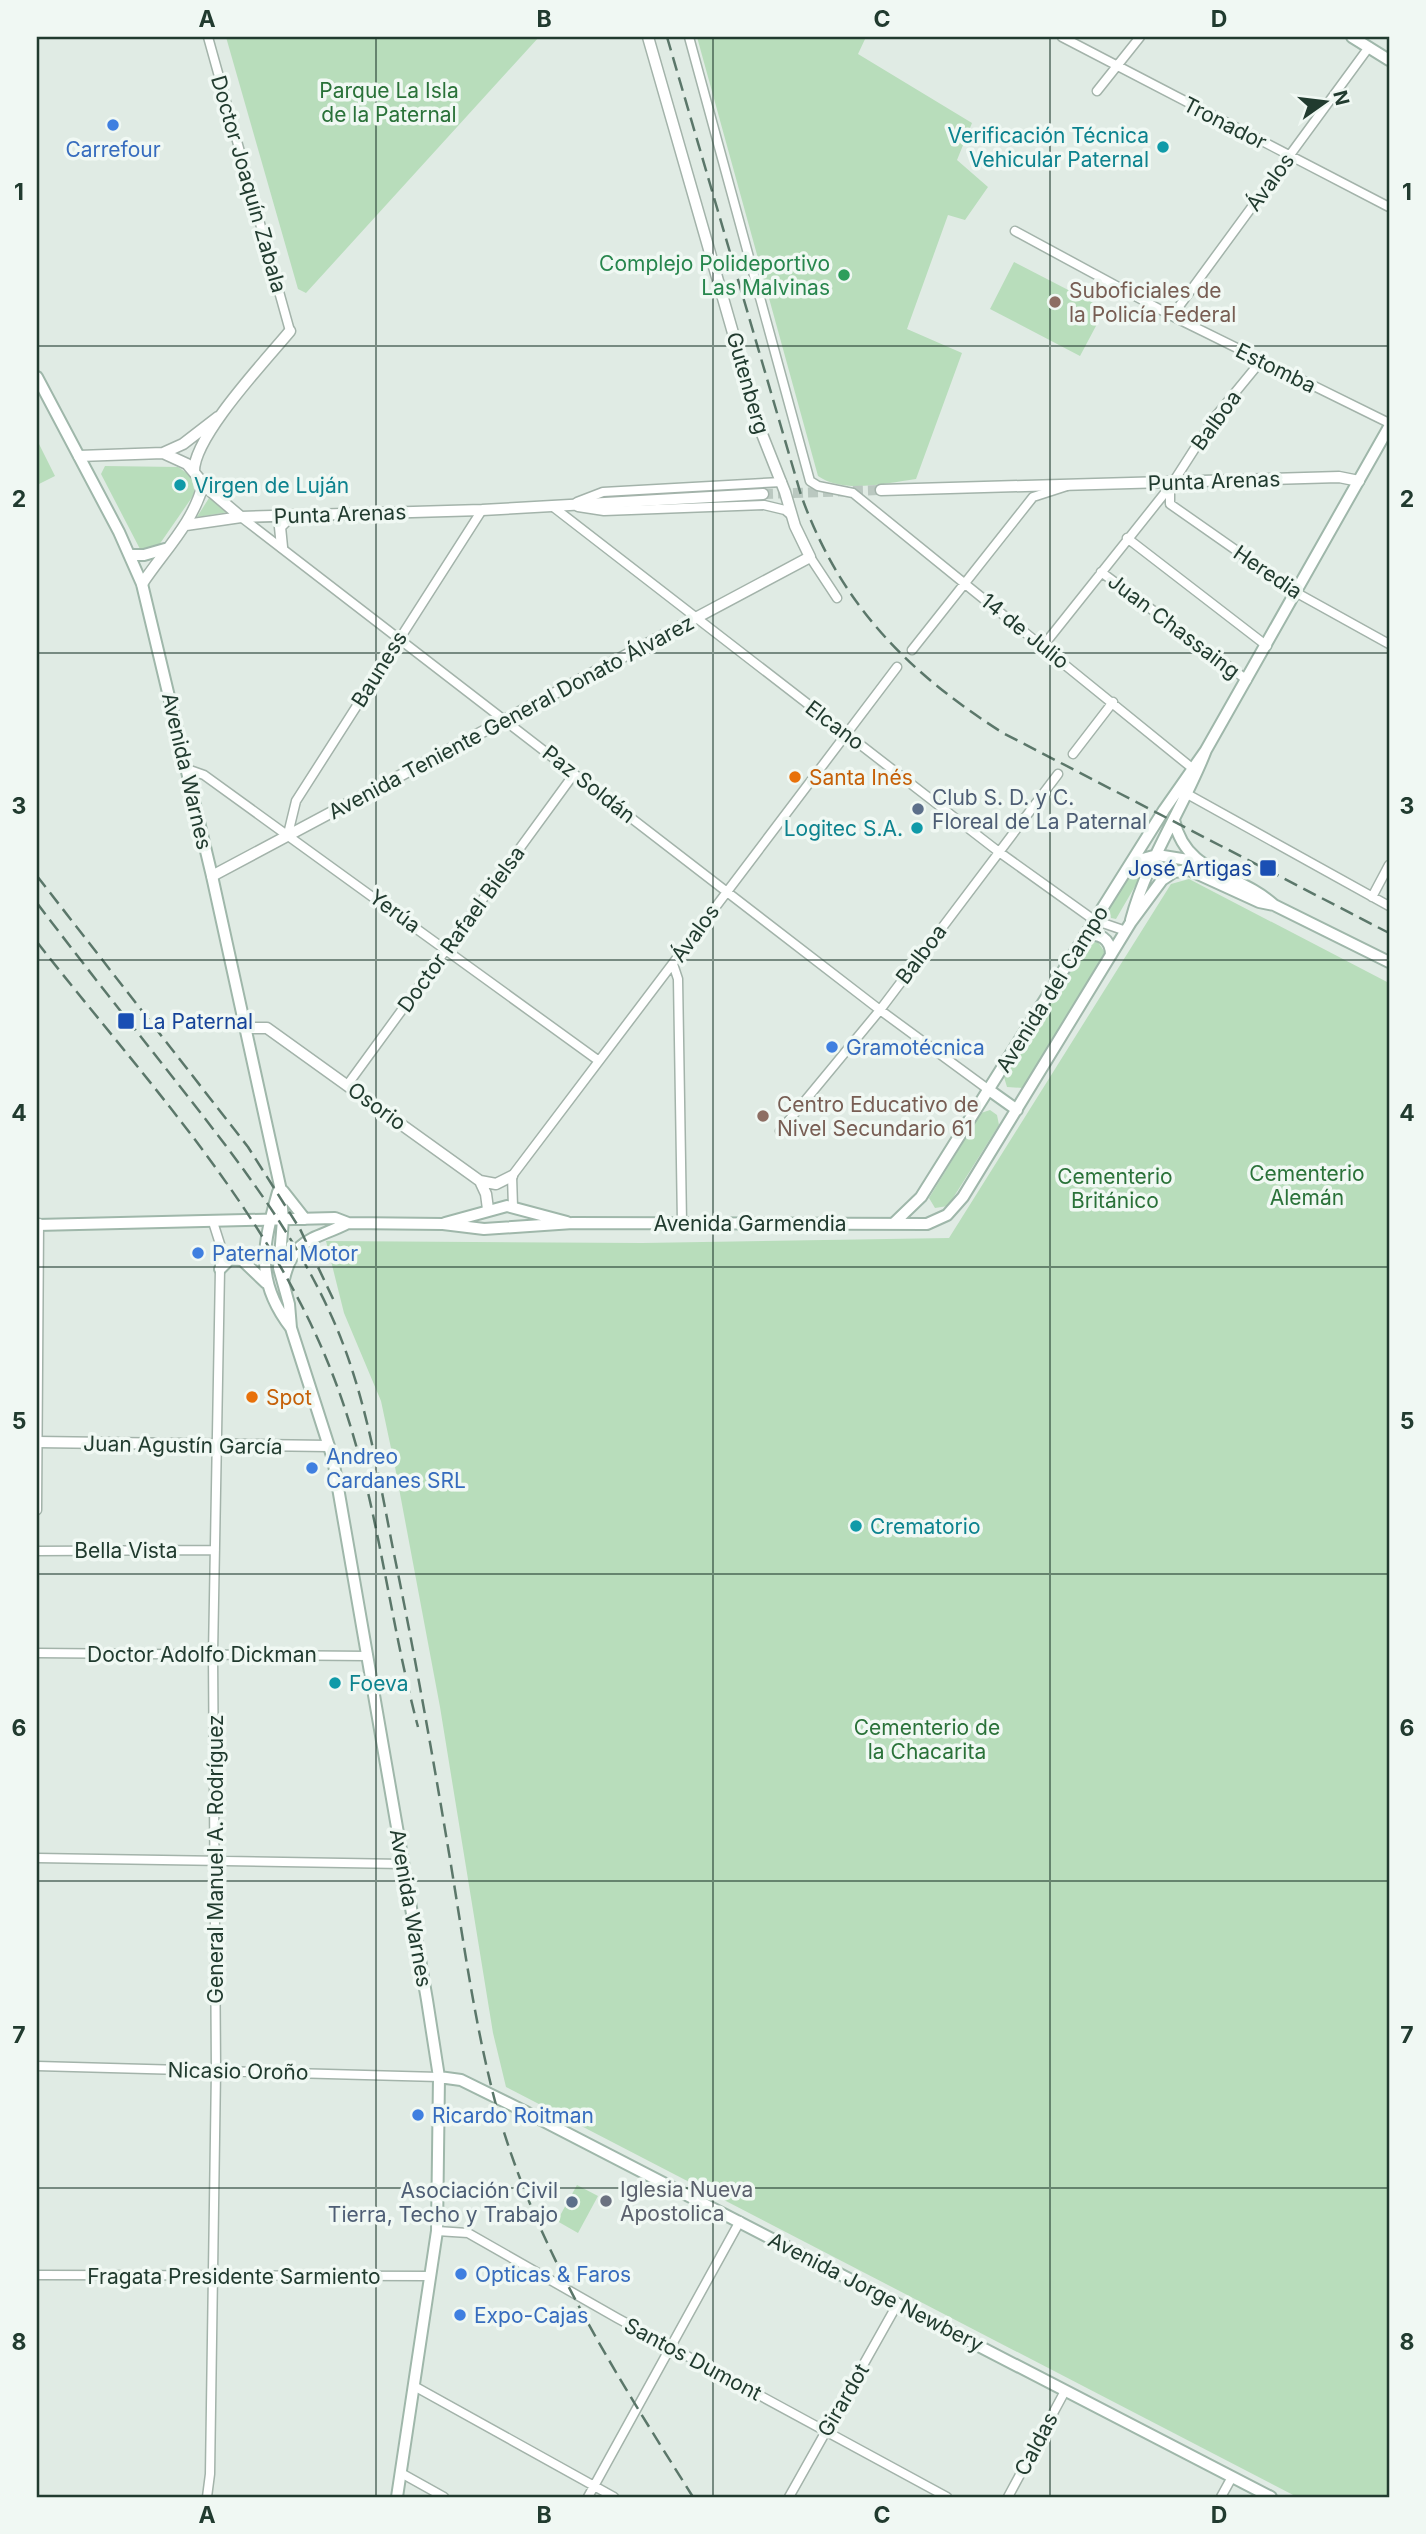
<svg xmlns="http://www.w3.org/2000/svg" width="1426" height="2534" font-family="Inter,sans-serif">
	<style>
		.green { fill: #b8ddbb }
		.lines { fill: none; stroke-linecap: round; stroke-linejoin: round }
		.tertiary-tunnel { stroke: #bac8c0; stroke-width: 10; stroke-dasharray: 10 5; stroke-linecap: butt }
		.minor-casing { stroke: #a3b3aa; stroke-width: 11 }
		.tertiary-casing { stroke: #a3b3aa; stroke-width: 13 }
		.secondary-casing { stroke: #9fb7aa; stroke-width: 14 }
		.minor { stroke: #fff; stroke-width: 8 }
		.tertiary { stroke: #fff; stroke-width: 10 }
		.secondary { stroke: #fff; stroke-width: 10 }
		.rail { stroke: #5b776a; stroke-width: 2.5; stroke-dasharray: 14 7; stroke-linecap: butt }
		.grid { fill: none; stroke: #213b2f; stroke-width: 2; stroke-opacity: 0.55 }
		.shop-dot { fill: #3f7fe0; stroke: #f0f8f3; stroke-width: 2.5 }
		.culture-dot { fill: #0f9aa8; stroke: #f0f8f3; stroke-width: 2.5 }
		.leisure-dot { fill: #2e9e5b; stroke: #f0f8f3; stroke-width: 2.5 }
		.education-dot { fill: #8d6e63; stroke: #f0f8f3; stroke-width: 2.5 }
		.food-dot { fill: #e8710a; stroke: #f0f8f3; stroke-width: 2.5 }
		.service-dot { fill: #5c6f8a; stroke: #f0f8f3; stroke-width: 2.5 }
		.transit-dot { fill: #1a4fb4; stroke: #f0f8f3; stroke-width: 2.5 }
		.worship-dot { fill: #6b7280; stroke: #f0f8f3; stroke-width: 2.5 }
		.labels { text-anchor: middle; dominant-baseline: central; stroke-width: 7; stroke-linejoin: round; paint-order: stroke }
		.park-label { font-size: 21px; fill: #2a7239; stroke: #f0f8f3 }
		.street-label { font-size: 21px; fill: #213b2f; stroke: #f0f8f3 }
		.culture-label { font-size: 21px; fill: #0d838f; stroke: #f0f8f3; text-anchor: start }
		.shop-label { font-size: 21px; fill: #366cbe; stroke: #f0f8f3; text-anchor: start }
		.leisure-label { font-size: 21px; fill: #27864d; stroke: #f0f8f3; text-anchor: end }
		.education-label { font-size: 21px; fill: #785e54; stroke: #f0f8f3; text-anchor: start }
		.food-label { font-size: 21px; fill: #c56008; stroke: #f0f8f3; text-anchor: start }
		.service-label { font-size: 21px; fill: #4e5e75; stroke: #f0f8f3; text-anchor: start }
		.transit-label { font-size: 21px; fill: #164399; stroke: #f0f8f3; text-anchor: end }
		.worship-label { font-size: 21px; fill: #5b616d; stroke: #f0f8f3; text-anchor: start }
		.neatline { fill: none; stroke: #213b2f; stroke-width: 2.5 }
		.grid-label { font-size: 23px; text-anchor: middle; font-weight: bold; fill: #213b2f }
	</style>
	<rect width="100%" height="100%" fill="#e0ebe4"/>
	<path class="green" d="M 226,37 L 539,37 L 306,293 L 298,289 Z
		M 697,37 L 866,37 L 858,54 L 972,123 L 957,160 L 988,187 L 965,220 L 948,215 L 907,329 L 962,353 L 916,479 C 887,483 843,494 818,476 Z
		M 1014,262 L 1105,309 L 1080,356 L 990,309 Z
		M 37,440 L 55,476 L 37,485 Z
		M 105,466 L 178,467 L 191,476 L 195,493 L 159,545 L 140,549 L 101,474 Z
		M 209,498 L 229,512 L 197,517 Z
		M 1144,866 L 1145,869 L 1116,919 L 1111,918 L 1109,909 L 1130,873 Z
		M 1189,879 L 1389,983 L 1389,2497 L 1297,2497 L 506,2087 L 493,2033 L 440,1707 L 395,1467 L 381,1401 L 344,1313 L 326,1241 L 642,1243 L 949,1238 L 1171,884 Z
		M 1098,942 L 1106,954 L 1023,1088 L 1007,1087 L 1004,1077 L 1088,943 Z
		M 990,1110 L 997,1115 L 999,1125 L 948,1206 L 935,1208 L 929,1198 L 981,1113 Z
		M 577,2185 L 598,2196 L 578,2233 L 557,2221 Z"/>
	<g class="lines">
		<path class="tertiary-tunnel" d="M 763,494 L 881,490"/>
		<g class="minor-casing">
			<path id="minor" d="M 208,37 L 290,331
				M 689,37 L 810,481 L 818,486 L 853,493 L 1192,768
				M 1062,37 L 1389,207
				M 1097,91 L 1140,37
				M 1015,231 L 1172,316 L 1389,423
				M 1172,316 L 1369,47
				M 1170,490 L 1170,504 L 1297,593 L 1389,644
				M 577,502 L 603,492 L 782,482
				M 552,506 L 999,852 L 1094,920 L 1126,931
				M 578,507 L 604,511 L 764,505 L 785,510 L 791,515
				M 241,517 L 880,1010 L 989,1090
				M 1127,538 L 1267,646
				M 810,557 L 837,598
				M 1101,572 L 1247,680
				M 1043,646 L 1172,484 L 1215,417 L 1261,361
				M 912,650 L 1033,497 L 1067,486
				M 1073,754 L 1113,702
				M 187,769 L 204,775 L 599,1061
				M 1189,795 L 1389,906
				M 288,834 L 296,801 L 482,510
				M 1372,897 L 1389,865
				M 673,964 L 678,979 L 682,1223
				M 348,1084 L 574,774
				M 780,1131 L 880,1010 L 1058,774
				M 513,1207 L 512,1176 L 897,667
				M 37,1510 L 39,1223
				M 37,1551 L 215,1550
				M 37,1653 L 368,1656
				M 37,1858 L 403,1864
				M 37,2066 L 439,2077
				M 437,2231 L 468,2233 L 617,2318 L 947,2497
				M 37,2275 L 430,2276
				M 414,2386 L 614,2497
				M 401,2473 L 444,2497
				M 207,2497 L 210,2474 L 216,2070 L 213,1655 L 220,1269 L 220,1244 L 213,1222
				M 588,2497 L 740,2221
				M 789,2497 L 898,2303
				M 1008,2497 L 1065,2391
				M 1221,2497 L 1232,2477"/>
		</g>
		<g class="tertiary-casing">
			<path id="tertiary" d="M 163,453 L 187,464 L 208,489 L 241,517
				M 79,456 L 163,453 L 183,444 L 218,417
				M 194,472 C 193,437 266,360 290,331
				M 881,490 L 1339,477 L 1359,481
				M 186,525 L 241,517 L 482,510 L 763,494
				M 282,547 L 280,527 L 292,515
				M 142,584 C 163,552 194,522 203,484
				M 212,876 L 810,557 L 795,526 L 785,492 L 762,434 L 648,37
				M 245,1028 L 267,1028 L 480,1181 L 486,1194 L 488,1209
				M 480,1181 L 496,1184 L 512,1176
				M 37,1442 L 329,1446"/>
		</g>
		<g class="secondary-casing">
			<path id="secondary" d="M 1352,37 L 1389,60
				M 37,377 L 119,532 L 142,584 L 212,876 L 280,1186 L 283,1220 L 279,1268 L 289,1304 L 291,1328 L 333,1459 L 427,2000 L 439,2077 L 437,2231 L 397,2497
				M 130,555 L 144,555 L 165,549
				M 1174,820 C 1186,875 1238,872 1274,905
				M 1132,862 L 1157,855 L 1194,861
				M 1131,920 C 1147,860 1184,807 1206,750 L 1389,427
				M 1084,937 C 1099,931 1111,939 1111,955
				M 989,1090 L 1017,1110
				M 283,1191 L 305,1219
				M 278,1192 C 263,1245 254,1280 291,1328
				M 445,1223 L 507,1206 L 567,1222
				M 893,1224 L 921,1197 L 1164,810 L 1206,750
				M 37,1225 L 335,1218 L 348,1223 L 443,1224 L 484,1229 L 573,1223 L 927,1224 L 947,1215 L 963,1197 L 1131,922 L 1162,880 L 1174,872 L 1189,870 L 1259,902 L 1274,905 L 1389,962
				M 220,1269 L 230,1259 L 242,1260 L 266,1283
				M 284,1279 C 294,1236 315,1240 348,1223
				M 439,2077 L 461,2080 L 526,2112 L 1271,2497"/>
		</g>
		<use href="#minor" class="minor"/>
		<use href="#tertiary" class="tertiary"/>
		<use href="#secondary" class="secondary"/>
		<path class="rail" d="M 667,37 L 801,495 C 840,604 907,672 1003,733 L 1389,933
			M 37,876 L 248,1147 L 300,1229 L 335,1303
			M 37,903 C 83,964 131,1024 178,1084 C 240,1163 302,1242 340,1336 C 367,1404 379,1478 393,1549 C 414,1650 432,1752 449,1853 C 463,1937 474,2022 496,2105 C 535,2248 615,2373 693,2497
			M 37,942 C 144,1079 271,1212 334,1378 C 377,1490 387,1611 418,1727"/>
	</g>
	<path class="grid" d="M 376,37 L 376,2497M 713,37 L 713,2497M 1050,37 L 1050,2497M 37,346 L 1389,346M 37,653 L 1389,653M 37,960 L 1389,960M 37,1267 L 1389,1267M 37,1574 L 1389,1574M 37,1881 L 1389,1881M 37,2188 L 1389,2188"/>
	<g class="shop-dot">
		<circle cx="113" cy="125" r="7"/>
		<circle cx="832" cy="1047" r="7"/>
		<circle cx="198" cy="1253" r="7"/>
		<circle cx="312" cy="1468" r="7"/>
		<circle cx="418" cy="2115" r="7"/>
		<circle cx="461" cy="2274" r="7"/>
		<circle cx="460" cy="2315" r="7"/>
	</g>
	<g class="culture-dot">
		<circle cx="1163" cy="147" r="7"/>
		<circle cx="180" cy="485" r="7"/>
		<circle cx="917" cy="828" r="7"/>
		<circle cx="856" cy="1526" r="7"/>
		<circle cx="335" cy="1683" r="7"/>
	</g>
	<circle class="leisure-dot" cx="844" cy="275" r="7"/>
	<g class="education-dot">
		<circle cx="1055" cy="302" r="7"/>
		<circle cx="763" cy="1116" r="7"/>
	</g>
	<g class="food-dot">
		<circle cx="795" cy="777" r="7"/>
		<circle cx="252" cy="1397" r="7"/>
	</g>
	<g class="service-dot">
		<circle cx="918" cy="809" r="7"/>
		<circle cx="572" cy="2202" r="7"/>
	</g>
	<g class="transit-dot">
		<rect x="1259" y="859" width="18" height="18" rx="3.5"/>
		<rect x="117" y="1012" width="18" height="18" rx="3.5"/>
	</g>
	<circle class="worship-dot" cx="606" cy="2201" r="7"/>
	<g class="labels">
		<g class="park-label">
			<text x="389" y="90">Parque La Isla<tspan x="389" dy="24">de la Paternal</tspan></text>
			<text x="1307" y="1173">Cementerio<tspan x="1307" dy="24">Alemán</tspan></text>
			<text x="1115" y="1176">Cementerio<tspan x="1115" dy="24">Británico</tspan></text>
			<text x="927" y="1727">Cementerio de<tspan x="927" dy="24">la Chacarita</tspan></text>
		</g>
		<g class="street-label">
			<text transform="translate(1225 123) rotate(27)">Tronador</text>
			<text transform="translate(1270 182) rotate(-54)">Ávalos</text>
			<text transform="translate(249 184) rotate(74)">Doctor Joaquín Zabala</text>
			<text transform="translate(1276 368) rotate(26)">Estomba</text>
			<text transform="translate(748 383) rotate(74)">Gutenberg</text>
			<text transform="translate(1216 420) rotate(-54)">Balboa</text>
			<text transform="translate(1214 481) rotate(-2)">Punta Arenas</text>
			<text transform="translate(340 514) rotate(-2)">Punta Arenas</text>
			<text transform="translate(1268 572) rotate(34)">Heredia</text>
			<text transform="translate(1174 626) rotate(37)">Juan Chassaing</text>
			<text transform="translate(1025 631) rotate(39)">14 de Julio</text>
			<text transform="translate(379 669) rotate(-58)">Bauness</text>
			<text transform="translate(511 717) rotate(-28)">Avenida Teniente General Donato Álvarez</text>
			<text transform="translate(835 725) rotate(37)">Elcano</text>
			<text transform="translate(187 771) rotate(77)">Avenida Warnes</text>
			<text transform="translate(589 784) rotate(38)">Paz Soldán</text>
			<text transform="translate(395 911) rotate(36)">Yerúa</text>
			<text transform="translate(461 929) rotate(-54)">Doctor Rafael Bielsa</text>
			<text transform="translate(695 933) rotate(-54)">Ávalos</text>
			<text transform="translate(921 954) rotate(-53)">Balboa</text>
			<text transform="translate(1052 989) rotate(-58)">Avenida del Campo</text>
			<text transform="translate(377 1106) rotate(36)">Osorio</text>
			<text x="750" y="1223">Avenida Garmendia</text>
			<text transform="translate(183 1445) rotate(1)">Juan Agustín García</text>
			<text x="126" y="1550">Bella Vista</text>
			<text x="202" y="1654">Doctor Adolfo Dickman</text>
			<text transform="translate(215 1859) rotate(-90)">General Manuel A. Rodríguez</text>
			<text transform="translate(411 1908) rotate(80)">Avenida Warnes</text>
			<text transform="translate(238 2071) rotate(1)">Nicasio Oroño</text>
			<text x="234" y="2276">Fragata Presidente Sarmiento</text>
			<text transform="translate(876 2292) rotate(27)">Avenida Jorge Newbery</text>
			<text transform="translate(693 2359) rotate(28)">Santos Dumont</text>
			<text transform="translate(843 2400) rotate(-60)">Girardot</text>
			<text transform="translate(1036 2444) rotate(-62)">Caldas</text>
		</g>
		<g class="culture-label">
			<text x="1149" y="135" text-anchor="end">Verificación Técnica<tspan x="1149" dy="24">Vehicular Paternal</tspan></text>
			<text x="194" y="485">Virgen de Luján</text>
			<text x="903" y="828" text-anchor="end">Logitec S.A.</text>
			<text x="870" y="1526">Crematorio</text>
			<text x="349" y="1683">Foeva</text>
		</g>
		<g class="shop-label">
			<text x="113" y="149" text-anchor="middle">Carrefour</text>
			<text x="846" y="1047">Gramotécnica</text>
			<text x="212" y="1253">Paternal Motor</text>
			<text x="326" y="1456">Andreo<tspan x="326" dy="24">Cardanes SRL</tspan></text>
			<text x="432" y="2115">Ricardo Roitman</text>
			<text x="475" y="2274">Opticas &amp; Faros</text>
			<text x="474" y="2315">Expo-Cajas</text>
		</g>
		<g class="leisure-label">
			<text x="830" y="263">Complejo Polideportivo<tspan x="830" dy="24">Las Malvinas</tspan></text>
		</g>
		<g class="education-label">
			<text x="1069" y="290">Suboficiales de<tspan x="1069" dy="24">la Policía Federal</tspan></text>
			<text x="777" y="1104">Centro Educativo de<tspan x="777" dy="24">Nivel Secundario 61</tspan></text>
		</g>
		<g class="food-label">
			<text x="809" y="777">Santa Inés</text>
			<text x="266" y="1397">Spot</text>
		</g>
		<g class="service-label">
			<text x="932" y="797">Club S. D. y C.<tspan x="932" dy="24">Floreal de La Paternal</tspan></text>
			<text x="558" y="2190" text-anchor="end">Asociación Civil<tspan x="558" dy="24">Tierra, Techo y Trabajo</tspan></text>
		</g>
		<g class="transit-label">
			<text x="1252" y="868">José Artigas</text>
			<text x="142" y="1021" text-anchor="start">La Paternal</text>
		</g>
		<g class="worship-label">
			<text x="620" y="2189">Iglesia Nueva<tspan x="620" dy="24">Apostolica</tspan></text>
		</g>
	</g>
	<rect width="1426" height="2534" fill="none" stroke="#f0f8f3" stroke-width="77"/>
	<g transform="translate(1325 102) rotate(76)" stroke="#f0f8f3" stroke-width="5" paint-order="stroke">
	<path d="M0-5L12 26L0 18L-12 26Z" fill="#213b2f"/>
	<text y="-10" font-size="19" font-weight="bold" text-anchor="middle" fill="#213b2f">N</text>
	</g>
	<rect x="38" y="38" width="1350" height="2458" class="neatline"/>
	<g class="grid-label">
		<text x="207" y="27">A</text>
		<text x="544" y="27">B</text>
		<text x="882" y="27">C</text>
		<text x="1219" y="27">D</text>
		<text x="19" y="200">1</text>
		<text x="1407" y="200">1</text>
		<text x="19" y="507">2</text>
		<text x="1407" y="507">2</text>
		<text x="19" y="814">3</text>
		<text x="1407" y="814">3</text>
		<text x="19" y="1121">4</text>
		<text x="1407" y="1121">4</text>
		<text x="19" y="1429">5</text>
		<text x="1407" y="1429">5</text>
		<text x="19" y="1736">6</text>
		<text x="1407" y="1736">6</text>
		<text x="19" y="2043">7</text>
		<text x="1407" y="2043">7</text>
		<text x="19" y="2350">8</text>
		<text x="1407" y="2350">8</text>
		<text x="207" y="2523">A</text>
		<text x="544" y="2523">B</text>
		<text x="882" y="2523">C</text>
		<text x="1219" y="2523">D</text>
	</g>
</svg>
